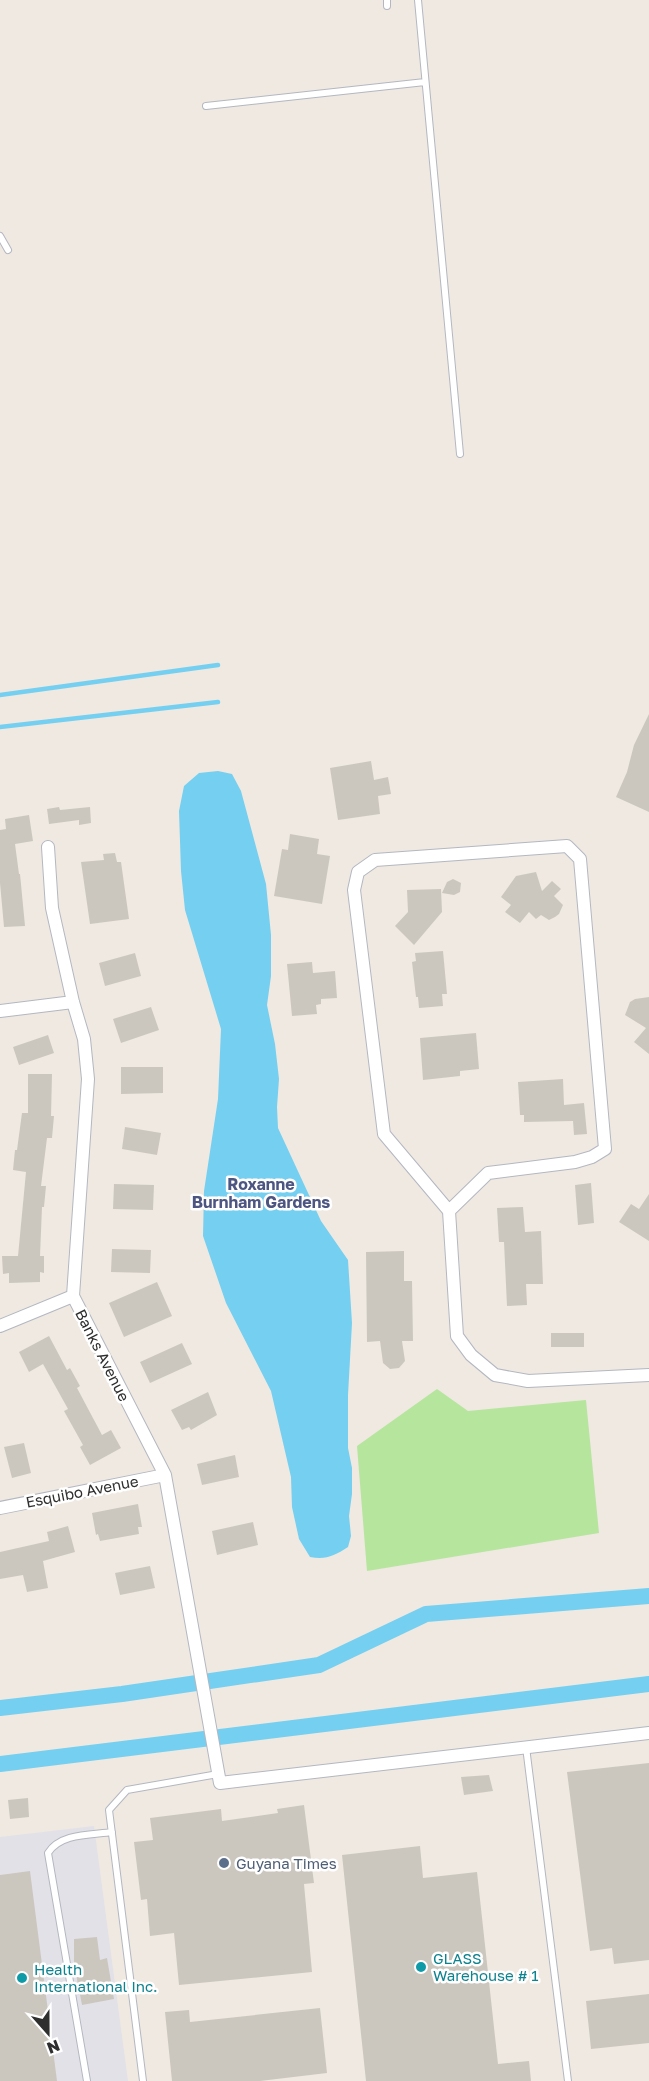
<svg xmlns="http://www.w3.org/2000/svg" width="649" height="2081" font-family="'Golos Text',sans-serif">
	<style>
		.industrial { fill: #e3e1e8 }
		.green { fill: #b6e59e }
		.water { fill: #75cff0 }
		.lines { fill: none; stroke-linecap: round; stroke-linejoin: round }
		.stream { stroke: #75cff0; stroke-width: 4.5 }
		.canal { stroke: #75cff0; stroke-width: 16 }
		.building { fill: #cbc7bf }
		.lane-casing { stroke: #b4b7c1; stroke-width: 8 }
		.street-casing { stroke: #b4b7c1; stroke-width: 14 }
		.lane { stroke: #fff; stroke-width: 6 }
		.street { stroke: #fff; stroke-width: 12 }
		.service-dot { fill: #5c6f8a; stroke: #fff; stroke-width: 2 }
		.culture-dot { fill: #0f9aa8; stroke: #fff; stroke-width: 2 }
		.labels { text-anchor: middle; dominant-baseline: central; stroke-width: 5; stroke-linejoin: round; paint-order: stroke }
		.street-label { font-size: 15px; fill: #2e2e2e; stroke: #fff }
		.service-label { font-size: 15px; fill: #4e5e75; stroke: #fff; text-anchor: start }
		.culture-label { font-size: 15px; fill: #0d838f; stroke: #fff; text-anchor: start }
		.neighbourhood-label { font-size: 16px; font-weight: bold; fill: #4d5680; stroke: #fff }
	</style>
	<rect width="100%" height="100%" fill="#efe9e1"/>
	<path class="industrial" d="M 94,1826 L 128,2081 L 0,2081 L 0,1837 Z"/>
	<path class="green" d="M 437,1389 L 468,1411 L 586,1400 L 599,1533 L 367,1571 L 357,1446 Z"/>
	<path class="water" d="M 218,771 L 232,774 L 241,791 L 266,884 L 271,935 L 271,976 L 267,1005 L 275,1044 L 279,1079 L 277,1107 L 278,1128 L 321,1221 L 348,1260 L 352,1323 L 348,1395 L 348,1448 L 352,1468 L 352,1494 L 349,1516 L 351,1536 L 348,1547 C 334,1556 326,1560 310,1557 L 299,1539 L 292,1507 L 291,1477 L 271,1391 L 226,1303 L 203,1236 L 204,1191 L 218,1099 L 221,1029 L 185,910 L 181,871 L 179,811 L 184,786 L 199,773 Z"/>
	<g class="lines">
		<path class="stream" d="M 0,695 L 218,665
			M 0,727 L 218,702"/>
		<path class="canal" d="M 0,1708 L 122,1694 L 319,1665 L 426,1614 L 649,1596
			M 0,1764 L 649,1684"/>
	</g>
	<path class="building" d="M 649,714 L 649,812 L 616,797 L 627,772 L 634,745 Z
		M 371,761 L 374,780 L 388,777 L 391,794 L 378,796 L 380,814 L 338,820 L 330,768 Z
		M 59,807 L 60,810 L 90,807 L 91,823 L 79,825 L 79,820 L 49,824 L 47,809 Z
		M 29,815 L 33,841 L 15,844 L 19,874 L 20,874 L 25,926 L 4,927 L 0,883 L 0,830 L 6,829 L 5,819 Z
		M 290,834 L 319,839 L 317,854 L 330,856 L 322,904 L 274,896 L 282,849 L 288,850 Z
		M 115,853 L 117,862 L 121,862 L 129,919 L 90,924 L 81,862 L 104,860 L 103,854 Z
		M 536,872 L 542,891 L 552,881 L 561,889 L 554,896 L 563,905 L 559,914 L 555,917 L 549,920 L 541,915 L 536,919 L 529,912 L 520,923 L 505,912 L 511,905 L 501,897 L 516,876 Z
		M 453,879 L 461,883 L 460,892 L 454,895 L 442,893 L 447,882 Z
		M 441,889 L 442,912 L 414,945 L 395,926 L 408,912 L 407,890 Z
		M 443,951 L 447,994 L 442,994 L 443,1006 L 419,1008 L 418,997 L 416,997 L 412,962 L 416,961 L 415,953 Z
		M 135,953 L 141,976 L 105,986 L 99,963 Z
		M 312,962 L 313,973 L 335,971 L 337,998 L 321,999 L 321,1004 L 316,1005 L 317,1014 L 292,1016 L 287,964 Z
		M 649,997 L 649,1054 L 634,1042 L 646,1028 L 625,1015 L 630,1002 L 635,999 Z
		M 151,1007 L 159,1030 L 121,1043 L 113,1019 Z
		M 476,1033 L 479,1069 L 460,1071 L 460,1076 L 423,1080 L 420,1038 Z
		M 48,1035 L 54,1053 L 19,1065 L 13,1047 Z
		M 121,1067 L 163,1067 L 163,1093 L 121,1094 Z
		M 28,1074 L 52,1074 L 51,1116 L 54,1116 L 52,1138 L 47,1138 L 41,1186 L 46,1186 L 44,1207 L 42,1207 L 40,1256 L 44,1256 L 44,1273 L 40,1272 L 40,1282 L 9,1283 L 9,1273 L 3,1274 L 2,1256 L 18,1256 L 26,1172 L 13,1170 L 15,1150 L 17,1150 L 22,1113 L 28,1113 Z
		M 563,1079 L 564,1105 L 584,1103 L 587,1134 L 574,1135 L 573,1121 L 524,1122 L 524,1115 L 520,1115 L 518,1082 Z
		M 125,1127 L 161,1133 L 157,1155 L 122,1149 Z
		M 591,1183 L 594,1223 L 578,1225 L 575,1185 Z
		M 114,1184 L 154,1185 L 153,1210 L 113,1209 Z
		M 649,1194 L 649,1241 L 619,1222 L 631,1204 L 639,1209 Z
		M 523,1207 L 525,1232 L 541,1231 L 543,1284 L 526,1284 L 527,1305 L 507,1306 L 504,1242 L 499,1242 L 497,1208 Z
		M 112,1249 L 151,1250 L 150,1273 L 111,1272 Z
		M 404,1251 L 404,1281 L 412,1281 L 413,1341 L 402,1341 L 405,1361 L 399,1368 L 390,1369 L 383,1363 L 380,1341 L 367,1342 L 366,1252 Z
		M 157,1282 L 172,1316 L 124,1337 L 109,1303 Z
		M 551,1333 L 584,1333 L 584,1347 L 551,1347 Z
		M 49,1336 L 67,1370 L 70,1368 L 80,1386 L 77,1388 L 102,1435 L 111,1430 L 121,1448 L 90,1465 L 80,1447 L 83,1445 L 64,1411 L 68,1409 L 43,1364 L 29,1372 L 19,1352 Z
		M 182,1343 L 192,1364 L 150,1383 L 140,1362 Z
		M 208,1392 L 217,1415 L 191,1430 L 189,1427 L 182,1430 L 171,1410 Z
		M 24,1443 L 31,1473 L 12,1478 L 4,1447 Z
		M 235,1455 L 239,1477 L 202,1485 L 197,1464 Z
		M 138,1504 L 142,1527 L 138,1527 L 139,1534 L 100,1541 L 98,1534 L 96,1535 L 92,1513 Z
		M 253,1522 L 258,1545 L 217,1555 L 212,1531 Z
		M 68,1526 L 75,1552 L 43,1561 L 48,1588 L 27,1592 L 23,1575 L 0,1579 L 0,1552 L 49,1541 L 47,1532 Z
		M 150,1566 L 155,1588 L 120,1595 L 115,1573 Z
		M 649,1763 L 649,1960 L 614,1964 L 612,1948 L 590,1951 L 567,1772 Z
		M 489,1775 L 493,1791 L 464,1795 L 461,1777 Z
		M 28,1798 L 29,1817 L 10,1819 L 8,1800 Z
		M 304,1805 L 314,1883 L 304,1884 L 312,1972 L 179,1985 L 174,1933 L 150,1936 L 147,1899 L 141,1900 L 134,1842 L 153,1840 L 150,1818 L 221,1809 L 222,1821 L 278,1813 L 277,1809 Z
		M 420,1846 L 423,1878 L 477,1872 L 498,2064 L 529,2061 L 531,2081 L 366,2081 L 342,1855 Z
		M 30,1871 L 57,2081 L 0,2081 L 0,1875 Z
		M 97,1937 L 100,1960 L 107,1958 L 114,1999 L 82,2005 L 74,1964 L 74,1939 Z
		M 649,1994 L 649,2043 L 591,2049 L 586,2001 Z
		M 320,2008 L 327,2073 L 260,2081 L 172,2081 L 165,2012 L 189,2010 L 190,2022 Z"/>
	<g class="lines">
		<g class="lane-casing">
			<path id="lane" d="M 387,0 L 387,6
				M 418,0 L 460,454
				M 206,106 L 425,82
				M 0,236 L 8,250
				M 526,1747 L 568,2081
				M 87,2081 L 48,1853 C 60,1833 91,1835 112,1832
				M 143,2081 L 109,1810 L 127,1790 L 218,1774"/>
		</g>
		<g class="street-casing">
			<path id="street" d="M 48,847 L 52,908 L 73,1002 L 84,1039 L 88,1079 L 73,1296 L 165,1475 L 220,1783 L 649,1733
				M 0,1011 L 73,1002
				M 449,1211 L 488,1173 L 575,1162 L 592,1157 L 605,1149 L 580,859 L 567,846 L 375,860 L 358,872 L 354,890 L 384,1134 L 449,1211 L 457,1336 L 471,1355 L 495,1375 L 528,1381 L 649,1375
				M 0,1326 L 73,1296
				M 0,1508 L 165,1475"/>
		</g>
		<use href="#lane" class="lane"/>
		<use href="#street" class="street"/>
	</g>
	<circle class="service-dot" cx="224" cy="1863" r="6"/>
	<g class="culture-dot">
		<circle cx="421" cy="1967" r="6"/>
		<circle cx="22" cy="1978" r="6"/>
	</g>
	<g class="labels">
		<g class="street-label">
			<text transform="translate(103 1355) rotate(63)">Banks Avenue</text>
			<text transform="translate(82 1491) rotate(-11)">Esquibo Avenue</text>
		</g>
		<g class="service-label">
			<text x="236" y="1863">Guyana Times</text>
		</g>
		<g class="culture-label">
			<text x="433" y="1958">GLASS<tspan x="433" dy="17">Warehouse # 1</tspan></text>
			<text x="34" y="1969">Health<tspan x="34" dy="17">International Inc.</tspan></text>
		</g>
		<g class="neighbourhood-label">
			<text x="261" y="1184">Roxanne<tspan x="261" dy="18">Burnham Gardens</tspan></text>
		</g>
	</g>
	<g transform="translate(48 2033) rotate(159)" stroke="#ffffff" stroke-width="4.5" paint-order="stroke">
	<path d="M0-4.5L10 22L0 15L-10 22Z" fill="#2e2e2e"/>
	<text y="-9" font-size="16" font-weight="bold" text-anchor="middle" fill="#2e2e2e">N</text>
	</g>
</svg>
